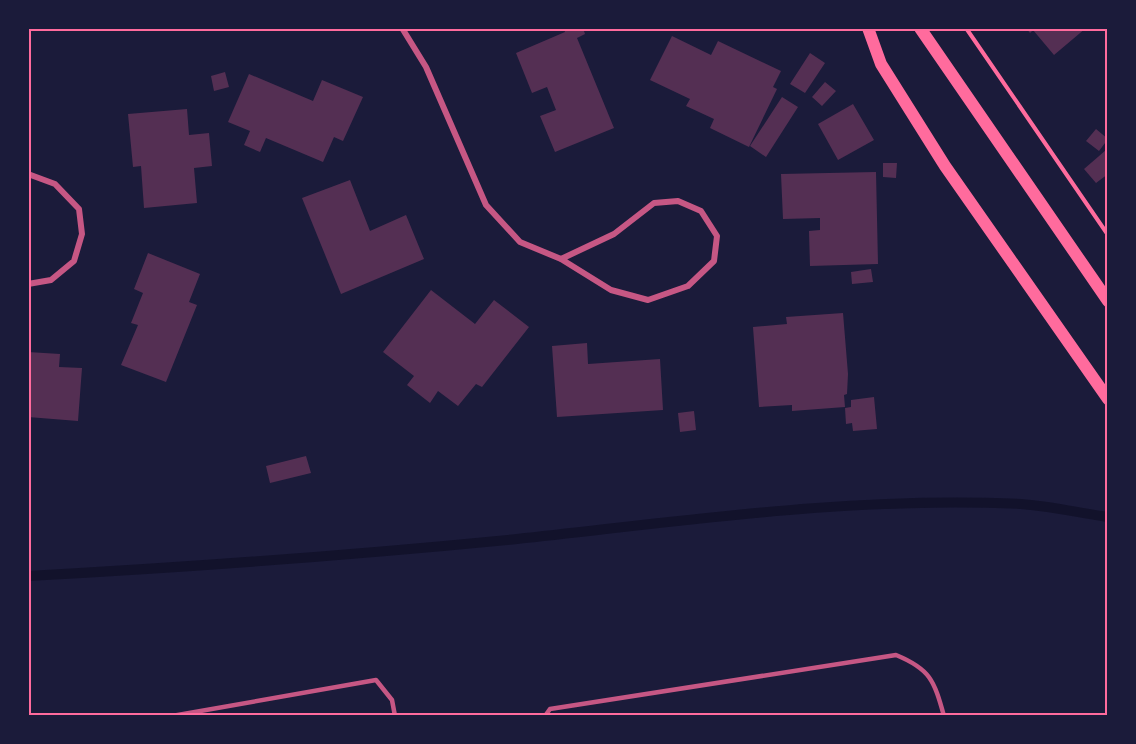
<svg xmlns="http://www.w3.org/2000/svg" width="1136" height="744" font-family="Arial,sans-serif">
	<style>
		.lines { fill: none; stroke-linecap: round; stroke-linejoin: round }
		.stream { stroke: #12122b; stroke-width: 10 }
		.building { fill: #542f53 }
		.path { stroke: #ff6b9d; stroke-width: 4 }
		.service { stroke: #c65784; stroke-width: 4.5 }
		.minor { stroke: #c65784; stroke-width: 6 }
		.secondary { stroke: #ff6b9d; stroke-width: 12 }
		.neatline { fill: none; stroke: #ff6b9d; stroke-width: 2 }
	</style>
	<rect width="100%" height="100%" fill="#1b1b3a"/>
	<g class="lines">
		<path class="stream" d="M 28,576 C 192,567 354,555 517,539 C 685,521 852,496 1021,504 C 1050,506 1079,513 1108,517"/>
	</g>
	<path class="building" d="M 564,28 L 583,28 L 585,34 L 577,38 L 614,128 L 555,152 L 540,116 L 556,110 L 547,87 L 532,93 L 516,53 L 565,32 Z
		M 1026,28 L 1086,28 L 1054,55 L 1033,30 L 1030,33 Z
		M 672,36 L 711,55 L 718,41 L 781,71 L 773,87 L 777,89 L 749,147 L 710,128 L 714,119 L 686,106 L 690,99 L 650,80 Z
		M 810,53 L 825,63 L 805,93 L 790,84 Z
		M 225,72 L 229,87 L 214,91 L 211,76 Z
		M 249,74 L 313,101 L 322,80 L 363,97 L 343,141 L 334,137 L 323,162 L 266,138 L 260,152 L 244,145 L 250,131 L 228,122 Z
		M 825,82 L 836,91 L 822,106 L 812,97 Z
		M 782,97 L 798,107 L 766,157 L 750,146 Z
		M 853,104 L 874,140 L 838,160 L 818,124 Z
		M 187,109 L 189,135 L 209,133 L 212,166 L 194,168 L 197,203 L 144,208 L 141,166 L 133,167 L 128,114 Z
		M 1096,129 L 1108,139 L 1099,151 L 1086,141 Z
		M 1106,150 L 1108,174 L 1096,183 L 1084,169 Z
		M 883,163 L 897,163 L 896,178 L 883,177 Z
		M 876,172 L 878,264 L 810,266 L 809,231 L 820,230 L 820,218 L 783,219 L 781,174 Z
		M 350,180 L 370,231 L 406,215 L 424,259 L 341,294 L 302,198 Z
		M 148,253 L 200,274 L 189,302 L 197,305 L 166,382 L 121,365 L 138,325 L 131,323 L 143,293 L 134,289 Z
		M 871,269 L 873,282 L 852,284 L 851,272 Z
		M 431,290 L 475,324 L 494,300 L 529,327 L 482,387 L 476,384 L 458,406 L 438,391 L 430,403 L 407,385 L 414,376 L 383,352 Z
		M 843,313 L 848,374 L 847,394 L 844,395 L 845,407 L 792,411 L 792,405 L 759,407 L 753,327 L 787,324 L 786,317 Z
		M 587,343 L 588,364 L 660,359 L 663,410 L 557,417 L 552,346 Z
		M 28,352 L 60,354 L 59,367 L 82,368 L 78,421 L 28,417 Z
		M 874,397 L 877,429 L 853,431 L 852,423 L 846,424 L 845,408 L 851,407 L 851,400 Z
		M 694,411 L 696,430 L 680,432 L 678,413 Z
		M 306,456 L 311,473 L 270,483 L 266,466 Z"/>
	<g class="lines">
		<path class="path" d="M 966,28 L 1108,235"/>
		<path class="service" d="M 172,716 L 376,680 L 392,700 L 395,716
			M 545,716 L 550,709 L 896,655 C 930,669 934,680 944,716"/>
		<path class="minor" d="M 402,28 L 426,67 L 486,205 L 520,242 L 561,259 L 611,290 L 648,300 L 688,286 L 714,261 L 717,236 L 701,211 L 678,201 L 654,203 L 614,234 L 561,259
			M 28,174 L 55,184 L 79,209 L 82,234 L 74,261 L 51,280 L 28,284"/>
		<path class="secondary" d="M 868,28 L 881,64 L 945,166 L 1108,399
			M 920,28 L 1108,301"/>
	</g>
	<rect width="1136" height="744" fill="none" stroke="#1b1b3a" stroke-width="60"/>
	<rect x="30" y="30" width="1076" height="684" class="neatline"/>
</svg>
